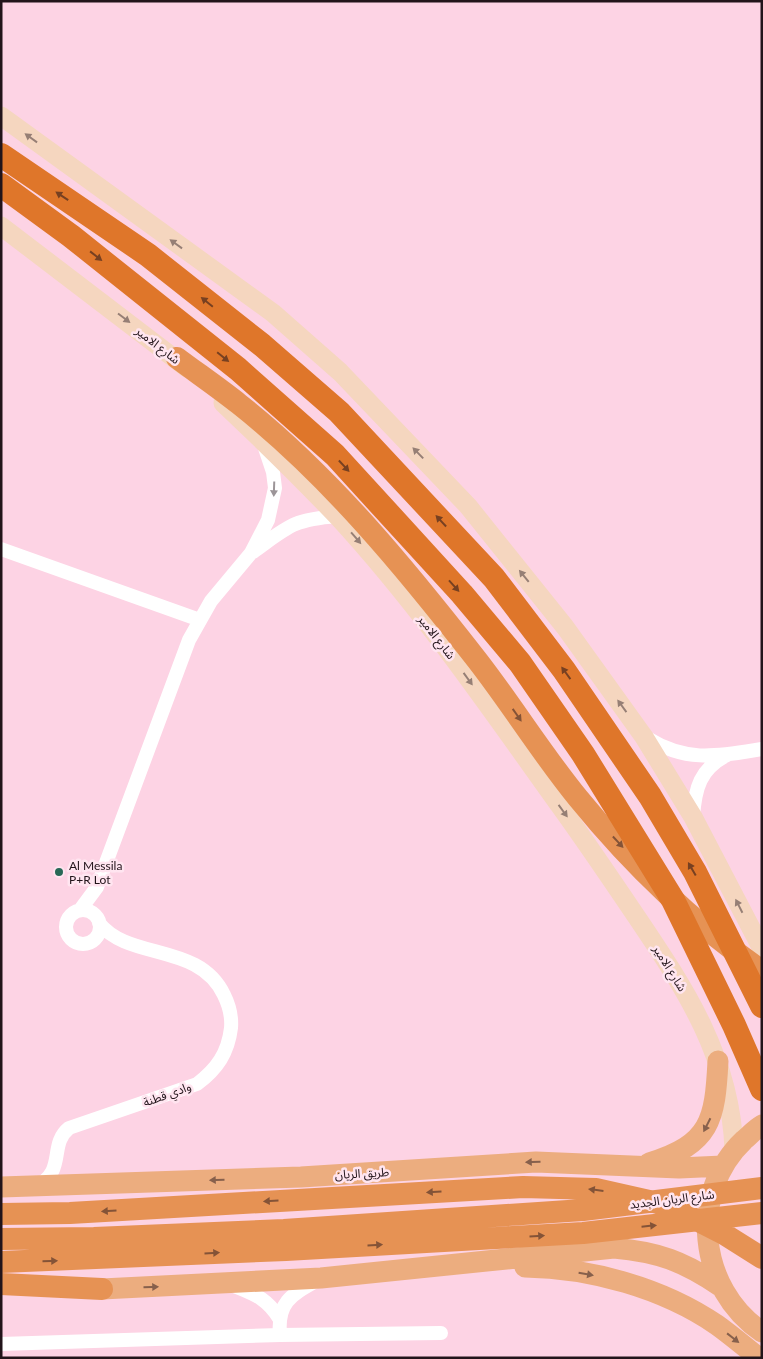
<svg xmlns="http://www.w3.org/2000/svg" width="763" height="1359" font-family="Lato,'Noto Sans Arabic',sans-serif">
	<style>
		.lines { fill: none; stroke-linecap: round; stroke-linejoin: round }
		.minor { stroke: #fff; stroke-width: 14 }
		.secondary { stroke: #f5d6bf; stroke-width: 19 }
		.primary { stroke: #ecad7f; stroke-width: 21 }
		.trunk { stroke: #e69254; stroke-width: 22 }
		.motorway { stroke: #df762a; stroke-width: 24 }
		.oneway { fill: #967f75 }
		.oneway2 { fill: #774021 }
		.oneway3 { fill: #9c9598 }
		.oneway4 { fill: #845337 }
		.oneway5 { fill: #87604c }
		.poi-dot { fill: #286856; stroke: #ffe5f0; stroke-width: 2 }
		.labels { text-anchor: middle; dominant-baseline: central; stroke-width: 5; stroke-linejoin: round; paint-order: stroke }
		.street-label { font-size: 12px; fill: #22141a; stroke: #ffe5f0 }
		.poi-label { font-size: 12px; fill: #22141a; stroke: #ffe5f0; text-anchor: start }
	</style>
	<rect width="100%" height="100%" fill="#fdd3e4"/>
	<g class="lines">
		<path class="minor" d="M 1,549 L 200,620
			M 253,552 C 289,526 292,520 337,516
			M 647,738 C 687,763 718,756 762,749
			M 693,817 C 695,788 700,769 727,755
			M 80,910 L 97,887 L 189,640 L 211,601 L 251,553 L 268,520 L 275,488 L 273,472 L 264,445
			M66 927a17 17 0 1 1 34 0a17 17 0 1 1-34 0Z
			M 36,1186 C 67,1171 48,1145 69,1128 L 197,1084 C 217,1069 228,1053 231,1028 C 232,1016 229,1005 224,995 C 199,942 129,961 99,923
			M 232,1285 C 253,1294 266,1297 279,1318
			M 280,1335 C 277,1302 291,1295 318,1280
			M 1,1344 L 280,1335 L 441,1333"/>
		<path class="secondary" d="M 1,116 L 273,313 L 340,372 L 468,506 L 565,627 L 644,737 L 693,817 L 762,949
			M 1,226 L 187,368
			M 223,403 C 262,440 301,478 338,517 C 420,606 489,707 560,806 C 586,842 611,879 636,916 C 686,990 731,1058 734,1150"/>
		<path class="primary" d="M 762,1125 C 755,1129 750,1135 744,1140 C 688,1193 698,1289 762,1332
			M 649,1163 C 711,1144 715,1120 718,1061
			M 1,1187 L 301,1177 L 536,1162 L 679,1168 L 723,1166
			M 525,1267 C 591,1268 663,1288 717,1325 C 731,1335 745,1347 759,1358
			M 102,1289 L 321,1278 L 614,1248 C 658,1252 683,1261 720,1286"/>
		<path class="trunk" d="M 177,358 C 197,373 219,388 239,404 C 330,476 406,569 477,660 C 512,705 542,754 578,798 C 630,862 694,924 762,971
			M 1,1214 L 70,1213 L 523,1187 L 596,1189 L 667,1205 L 724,1234 L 762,1258
			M 1,1239 L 94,1238 L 284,1230 L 583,1210 L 762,1188
			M 1,1262 L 286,1250 L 583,1233 L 762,1213
			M 1,1284 L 102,1289"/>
		<path class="motorway" d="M 1,155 L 148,255 L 262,345 L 339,412 L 494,578 L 564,670 L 650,796 L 695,872 L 762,1006
			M 1,185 L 71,236 L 238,369 L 335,455 L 462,594 L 520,663 L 583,754 L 673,900 L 734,1025 L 762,1089"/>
	</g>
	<defs><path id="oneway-solid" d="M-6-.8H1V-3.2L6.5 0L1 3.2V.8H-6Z" transform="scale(1.25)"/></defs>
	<g class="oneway">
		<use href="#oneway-solid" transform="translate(31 138) rotate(-144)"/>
		<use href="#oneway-solid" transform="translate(176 244) rotate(-144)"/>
		<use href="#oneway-solid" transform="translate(124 318) rotate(37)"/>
		<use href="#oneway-solid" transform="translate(418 453) rotate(-134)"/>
		<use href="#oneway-solid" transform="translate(356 538) rotate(49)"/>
		<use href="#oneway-solid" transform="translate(524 576) rotate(-129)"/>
		<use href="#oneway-solid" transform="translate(468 679) rotate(54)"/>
		<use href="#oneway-solid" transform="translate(622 706) rotate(-126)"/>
		<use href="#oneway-solid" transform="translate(563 811) rotate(54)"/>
		<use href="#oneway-solid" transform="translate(739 906) rotate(-117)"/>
	</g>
	<g class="oneway2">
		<use href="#oneway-solid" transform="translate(62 196) rotate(-146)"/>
		<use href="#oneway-solid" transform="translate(96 256) rotate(38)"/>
		<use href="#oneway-solid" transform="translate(207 302) rotate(-141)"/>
		<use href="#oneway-solid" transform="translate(223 357) rotate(39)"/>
		<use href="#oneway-solid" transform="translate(344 466) rotate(47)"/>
		<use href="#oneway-solid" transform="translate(441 521) rotate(-133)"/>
		<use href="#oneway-solid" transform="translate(454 586) rotate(48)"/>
		<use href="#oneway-solid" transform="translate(566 673) rotate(-126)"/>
		<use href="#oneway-solid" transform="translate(692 869) rotate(-120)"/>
	</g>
	<use class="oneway3" href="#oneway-solid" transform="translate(274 489) rotate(92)"/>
	<g class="oneway4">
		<use href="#oneway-solid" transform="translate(517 715) rotate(55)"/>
		<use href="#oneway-solid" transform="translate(618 842) rotate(47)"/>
		<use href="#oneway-solid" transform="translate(596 1190) rotate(-173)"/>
		<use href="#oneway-solid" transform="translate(434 1192) rotate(177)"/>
		<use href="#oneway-solid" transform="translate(271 1201) rotate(177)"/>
		<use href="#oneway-solid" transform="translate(109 1211) rotate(177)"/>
		<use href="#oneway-solid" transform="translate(649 1226) rotate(-6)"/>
		<use href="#oneway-solid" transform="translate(537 1236) rotate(-3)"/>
		<use href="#oneway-solid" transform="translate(375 1245) rotate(-3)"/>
		<use href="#oneway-solid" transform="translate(212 1253) rotate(-3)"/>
		<use href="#oneway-solid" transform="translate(50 1261) rotate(-1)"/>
	</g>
	<g class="oneway5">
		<use href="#oneway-solid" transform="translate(707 1125) rotate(117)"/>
		<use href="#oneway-solid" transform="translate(533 1162) rotate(178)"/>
		<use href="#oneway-solid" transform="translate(217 1180) rotate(178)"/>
		<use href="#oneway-solid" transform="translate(586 1274) rotate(10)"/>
		<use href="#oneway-solid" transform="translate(151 1287) rotate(-2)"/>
		<use href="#oneway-solid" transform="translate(733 1338) rotate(38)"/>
	</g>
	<circle class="poi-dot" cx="59" cy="872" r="5"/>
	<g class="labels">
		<g class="street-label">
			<text transform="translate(158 345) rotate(38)">شارع الامير</text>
			<text transform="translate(437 637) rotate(52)">شارع الامير</text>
			<text transform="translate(670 968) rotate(58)">شارع الامير</text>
			<text transform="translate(167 1094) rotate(-20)">وادي قطنة</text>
			<text transform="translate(362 1173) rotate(-3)">طريق الريان</text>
			<text transform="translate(672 1199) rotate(-7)">شارع الريان الجديد</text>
		</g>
		<g class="poi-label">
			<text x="69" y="865">Al Messila<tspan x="69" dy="14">P+R Lot</tspan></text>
		</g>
	</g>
	<rect width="763" height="1359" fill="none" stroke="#22141a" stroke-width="5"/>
</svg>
